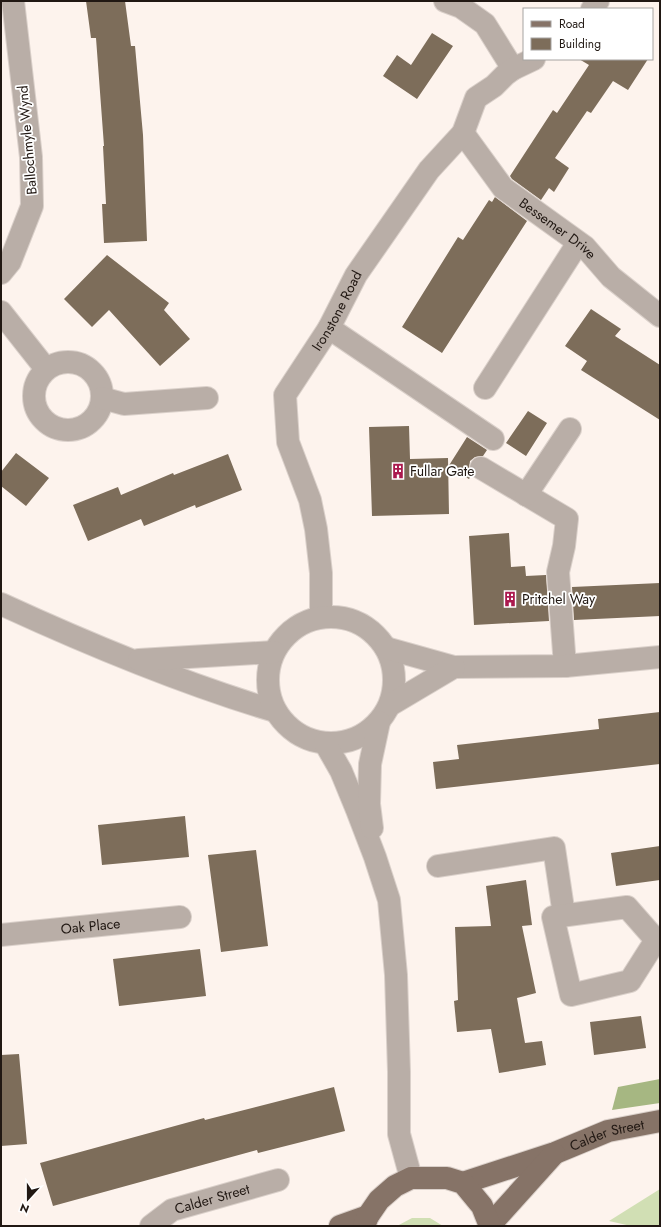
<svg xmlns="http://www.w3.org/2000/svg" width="661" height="1227" font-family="Jost,sans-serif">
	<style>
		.green { fill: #d1dfb4 }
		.forest { fill: #a6b782 }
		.building { fill: #7d6d5a }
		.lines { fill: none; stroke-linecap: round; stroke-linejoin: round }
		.minor-casing { stroke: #dad0ca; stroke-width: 24 }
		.major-casing { stroke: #dad0ca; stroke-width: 24 }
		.minor { stroke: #b9aea7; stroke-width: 22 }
		.major { stroke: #867367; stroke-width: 22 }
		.labels { text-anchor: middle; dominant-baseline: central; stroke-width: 3.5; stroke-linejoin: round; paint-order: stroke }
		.street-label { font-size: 14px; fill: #211813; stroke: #fff }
		.poi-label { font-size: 14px; fill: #211813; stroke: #fff; text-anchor: start }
	</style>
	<rect width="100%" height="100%" fill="#fdf3ed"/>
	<path class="green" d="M 660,1189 L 660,1226 L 631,1226 L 609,1221 Z
		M 412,1218 L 430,1218 L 443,1226 L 397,1226 Z"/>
	<path class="forest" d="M 660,1079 L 660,1103 L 612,1110 L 618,1087 Z"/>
	<path class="building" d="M 86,1 L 125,1 L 131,46 L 135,46 L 143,135 L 147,241 L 104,243 L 102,204 L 106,204 L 103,146 L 104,146 L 96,38 L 91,38 Z
		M 432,33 L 453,46 L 417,99 L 383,76 L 397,55 L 411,65 Z
		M 579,59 L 648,59 L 628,90 L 613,81 L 591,113 L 587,111 L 555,158 L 569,168 L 554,192 L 549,188 L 541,200 L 512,179 L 510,176 L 553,110 L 557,113 L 589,65 Z
		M 495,197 L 527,221 L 442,353 L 402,327 L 458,237 L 463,240 L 489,200 L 492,202 Z
		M 107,255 L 169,303 L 164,310 L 190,339 L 160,366 L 109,310 L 92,327 L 64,299 Z
		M 591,309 L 621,329 L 615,336 L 660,365 L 660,420 L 581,370 L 587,361 L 565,346 Z
		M 528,411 L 547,423 L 526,456 L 506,443 Z
		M 409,426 L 410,459 L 448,458 L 449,514 L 372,516 L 369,427 Z
		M 467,437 L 487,450 L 483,456 L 475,457 L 470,461 L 469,468 L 471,476 L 469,479 L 448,467 Z
		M 16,453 L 49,478 L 26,506 L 1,486 L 1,472 Z
		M 228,454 L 242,490 L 196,508 L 195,505 L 144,526 L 141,519 L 88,541 L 73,505 L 118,487 L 121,495 L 173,473 L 174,475 Z
		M 509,533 L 511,567 L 525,566 L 526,576 L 546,575 L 549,621 L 474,625 L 469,536 Z
		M 660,583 L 660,616 L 574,620 L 572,587 Z
		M 660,712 L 660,764 L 436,789 L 433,762 L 459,759 L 457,745 L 599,729 L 598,719 Z
		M 185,816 L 189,857 L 102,865 L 98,825 Z
		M 660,846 L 660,880 L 616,886 L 611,853 Z
		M 256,850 L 268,946 L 221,952 L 208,855 Z
		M 526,880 L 532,925 L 522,926 L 536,993 L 517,998 L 525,1043 L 542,1041 L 546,1065 L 499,1073 L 491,1029 L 457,1032 L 454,1001 L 458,1000 L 455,927 L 491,926 L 486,886 Z
		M 200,949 L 206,996 L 119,1006 L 113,959 Z
		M 641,1016 L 646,1048 L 594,1055 L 590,1022 Z
		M 19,1054 L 27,1144 L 1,1146 L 1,1055 Z
		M 334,1087 L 345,1131 L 258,1153 L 257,1150 L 53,1206 L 40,1163 L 204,1118 L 205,1120 Z"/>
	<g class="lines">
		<g class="minor-casing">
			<g id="minor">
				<path d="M 445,1 L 461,7 L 485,24 L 513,69"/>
				<path d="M 592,9 L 598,1"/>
				<path id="s1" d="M 463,133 L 503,188 L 585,247 L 611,277 L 660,316"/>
				<path d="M 1,273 L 10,262 L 32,206 L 31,157 L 13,1"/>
				<path d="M 1,312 L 46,369"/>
				<path d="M 329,328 L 493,439"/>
				<circle cx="68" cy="396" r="34"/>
				<path d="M 485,388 L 578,243"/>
				<path d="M 102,398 L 124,404 L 207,398"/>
				<path d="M 481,468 L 567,519 L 564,546 L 558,572 L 565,666"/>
				<path d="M 526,495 L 570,429"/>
				<path d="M 1,604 C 90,645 181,683 275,711"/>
				<path id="s2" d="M 321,616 L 321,573 L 316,529 L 310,500 L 288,442 L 285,395 L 329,328 L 356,275 L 429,170 L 463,133 L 476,98 L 494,86 L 505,75 L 513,69 L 534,59"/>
				<circle cx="331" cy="680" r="63"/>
				<path d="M 386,648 L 454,667 L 565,666 L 660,657"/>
				<path d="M 139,660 L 274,652"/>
				<path d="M 390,705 L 454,667"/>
				<path d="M 325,743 L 341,771 L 357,810 L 375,857 L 389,900 L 396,975 L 399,1072 L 399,1134 L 411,1178"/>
				<path d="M 372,828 L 369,804 L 370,764 L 379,722"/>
				<path d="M 438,866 L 554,848 L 564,915"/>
				<path d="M 627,907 L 656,940 L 630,981 L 571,995 L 553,917 Z"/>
				<path id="s3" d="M 1,935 L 180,917"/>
				<path id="s4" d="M 151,1226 L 172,1210 L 278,1180"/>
			</g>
		</g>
		<g class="major-casing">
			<g id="major">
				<path id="s5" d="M 463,1183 L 555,1153 L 608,1131 L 660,1121"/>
				<path d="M 490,1225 L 554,1154"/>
				<path d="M 340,1226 L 368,1216"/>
				<path d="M 364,1226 L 368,1216 L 379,1200 L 395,1186 L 411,1178 L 447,1178 L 463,1183 L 482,1206 L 490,1226"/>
			</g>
		</g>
		<use href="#minor" class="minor"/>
		<use href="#major" class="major"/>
	</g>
	<defs>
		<g id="building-bare" transform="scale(1.2)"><path d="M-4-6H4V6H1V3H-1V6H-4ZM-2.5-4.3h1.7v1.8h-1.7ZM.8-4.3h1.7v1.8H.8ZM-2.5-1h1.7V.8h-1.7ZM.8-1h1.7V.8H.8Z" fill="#ab194e" stroke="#fff" stroke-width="2.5" paint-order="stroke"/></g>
	</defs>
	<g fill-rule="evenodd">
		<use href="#building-bare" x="398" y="471"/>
		<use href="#building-bare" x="510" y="599"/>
	</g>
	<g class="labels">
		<g class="street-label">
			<text transform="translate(27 140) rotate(-95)">Ballochmyle Wynd</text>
			<text stroke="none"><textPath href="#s1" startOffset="136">Bessemer Drive</textPath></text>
			<text stroke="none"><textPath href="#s2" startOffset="325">Ironstone Road</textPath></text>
			<text stroke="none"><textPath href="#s3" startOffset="90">Oak Place</textPath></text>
			<text stroke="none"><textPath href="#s5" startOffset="152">Calder Street</textPath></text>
			<text stroke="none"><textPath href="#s4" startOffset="68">Calder Street</textPath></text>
		</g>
		<g class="poi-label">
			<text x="410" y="471">Fullar Gate</text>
			<text x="522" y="599">Pritchel Way</text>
		</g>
	</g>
	<rect width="661" height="1227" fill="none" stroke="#211813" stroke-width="4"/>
	<rect x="523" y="8" width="130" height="52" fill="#ffffff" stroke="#a6a3a1"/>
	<rect x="531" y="21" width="20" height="6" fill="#867367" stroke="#a6a3a1"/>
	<text x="559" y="28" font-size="12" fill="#211813">Road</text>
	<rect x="531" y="38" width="20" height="12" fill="#7d6d5a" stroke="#a6a3a1"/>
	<text x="559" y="48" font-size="12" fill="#211813">Building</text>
	<g transform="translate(28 1199) rotate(201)" stroke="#ffffff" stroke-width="3" paint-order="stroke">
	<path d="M0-3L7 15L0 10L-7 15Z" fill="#211813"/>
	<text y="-6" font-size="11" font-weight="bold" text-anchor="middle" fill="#211813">N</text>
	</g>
</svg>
